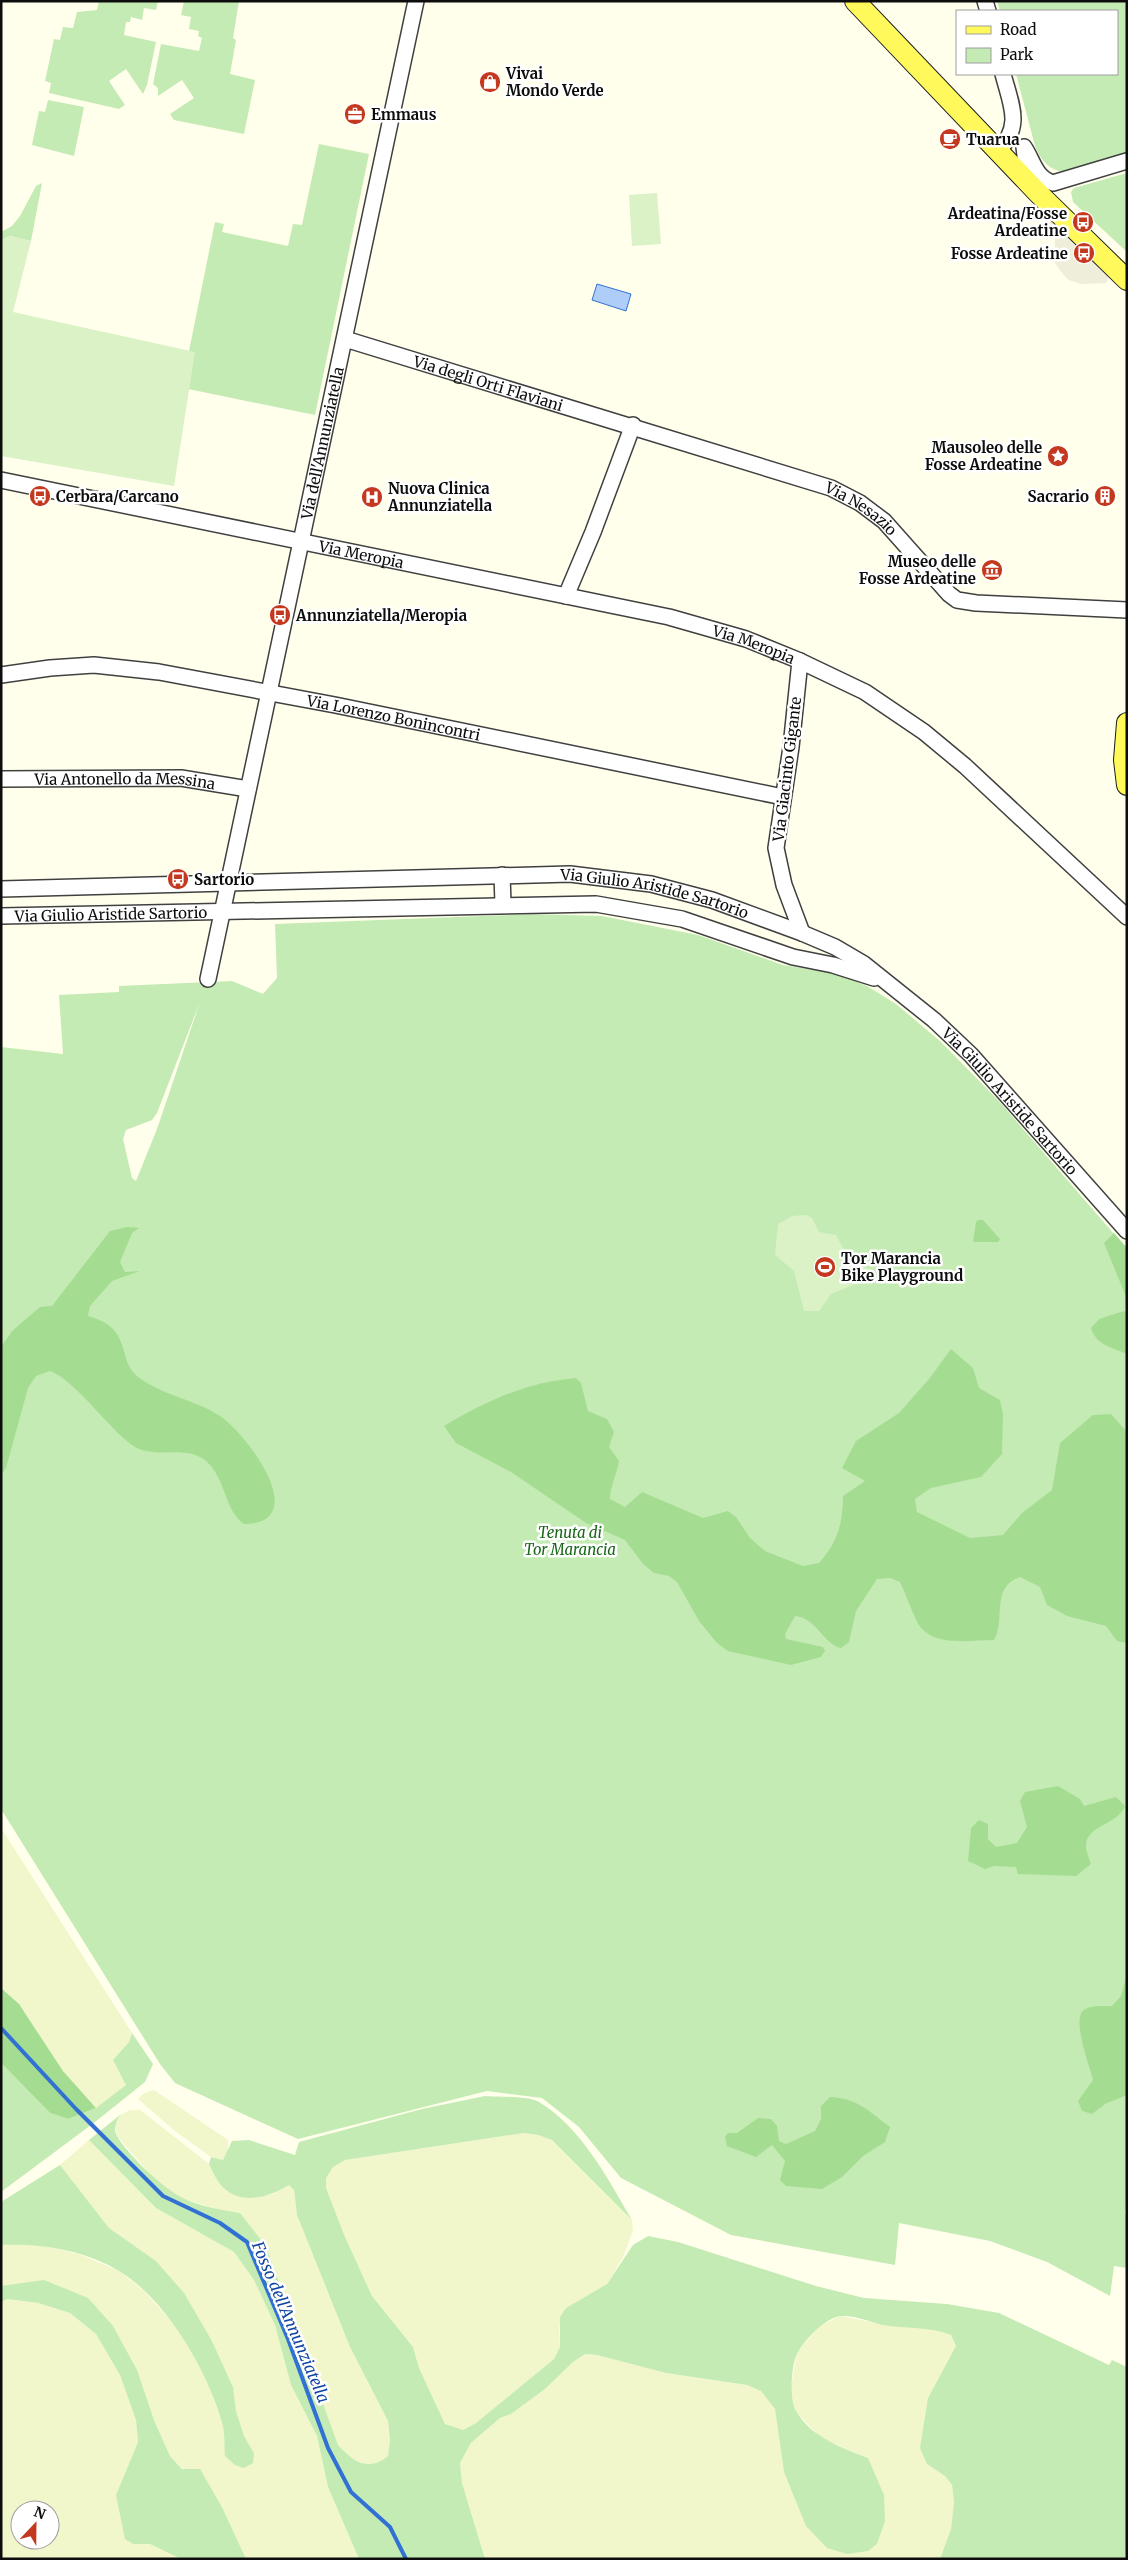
<svg xmlns="http://www.w3.org/2000/svg" width="1128" height="2560" font-family="Merriweather,serif">
	<style>
		.farmland { fill: #f1f6cb; fill-rule: evenodd }
		.green { fill: #c5ebb4; fill-rule: evenodd }
		.forest { fill: #a4dd92 }
		.pitch { fill: #daf2c6 }
		.plaza { fill: #efeedb }
		.water { fill: #aecdf9; stroke: #3171d4 }
		.lines { fill: none; stroke-linecap: round; stroke-linejoin: round }
		.stream { stroke: #3171d4; stroke-width: 4 }
		.minor-casing { stroke: #404040; stroke-width: 18 }
		.major-casing { stroke: #1e1e1e; stroke-width: 22 }
		.minor { stroke: #fff; stroke-width: 15 }
		.major { stroke: #fff95c; stroke-width: 20 }
		.labels { text-anchor: middle; dominant-baseline: central; stroke-width: 5; stroke-linejoin: round; paint-order: stroke }
		.poi-label { font-size: 15px; font-weight: bold; fill: #0d0d0d; stroke: #fff; text-anchor: start }
		.street-label { font-size: 15px; fill: #0d0d0d; stroke: #fff }
		.park-label { font-size: 15px; font-style: italic; fill: #1a671a; stroke: #fff }
		.water-label { font-size: 16px; font-style: italic; fill: #1045a4; stroke: #fff }
	</style>
	<rect width="100%" height="100%" fill="#ffffec"/>
	<path class="farmland" d="M 1,1828 L 132,2033 L 129,2042 L 113,2060 L 127,2085 L 96,2108 L 63,2071 L 19,2004 L 1,1988 Z
		M 154,2090 L 228,2140 L 228,2154 L 223,2160 L 211,2157 L 175,2131 L 138,2099 L 144,2093 Z
		M 130,2110 L 140,2110 L 209,2164 L 226,2191 L 247,2198 L 273,2194 L 289,2185 L 294,2190 L 297,2215 L 350,2347 L 388,2421 L 390,2440 L 388,2456 L 378,2464 L 364,2464 L 349,2457 L 338,2445 L 266,2246 L 240,2213 L 223,2211 L 181,2198 L 156,2181 L 117,2136 L 115,2124 L 120,2115 Z
		M 524,2133 L 538,2135 L 552,2140 L 632,2220 L 633,2231 L 623,2257 L 607,2284 L 566,2308 L 559,2328 L 560,2347 L 554,2359 L 476,2423 L 463,2430 L 456,2429 L 445,2424 L 419,2368 L 413,2347 L 372,2296 L 345,2237 L 326,2188 L 326,2178 L 333,2167 L 345,2160 Z
		M 89,2140 L 156,2208 L 234,2252 L 254,2280 L 275,2325 L 291,2385 L 317,2436 L 328,2487 L 359,2559 L 246,2559 L 223,2509 L 170,2456 L 113,2326 L 1,2286 L 1,2245 L 30,2243 L 79,2254 L 119,2271 L 143,2290 L 174,2324 L 204,2371 L 224,2427 L 225,2456 L 254,2453 L 244,2436 L 236,2411 L 233,2387 L 212,2341 L 200,2321 L 156,2261 L 109,2228 L 60,2165 Z
		M 6,2299 L 38,2303 L 70,2313 L 96,2334 L 120,2375 L 136,2420 L 138,2442 L 116,2495 L 133,2544 L 150,2544 L 181,2559 L 1,2559 L 1,2302 ZM 20,2510 L 50,2510 L 50,2540 L 20,2540 Z
		M 841,2316 L 886,2325 L 937,2329 L 951,2335 L 956,2347 L 928,2398 L 927,2464 L 945,2476 L 952,2485 L 954,2502 L 951,2529 L 940,2559 L 485,2559 L 462,2483 L 460,2463 L 471,2443 L 500,2418 L 511,2414 L 545,2389 L 573,2362 L 585,2354 L 597,2355 L 666,2373 L 747,2385 L 761,2391 L 775,2409 L 784,2472 L 868,2458 L 821,2438 L 797,2413 L 793,2405 L 791,2386 L 797,2353 L 819,2326 Z"/>
	<path class="green" d="M 99,1 L 158,1 L 156,10 L 144,8 L 142,20 L 131,17 L 130,22 L 126,22 L 124,35 L 156,42 L 147,85 L 143,94 L 126,69 L 109,81 L 125,105 L 119,109 L 49,93 L 51,83 L 45,81 L 54,39 L 60,40 L 63,27 L 73,28 L 77,12 L 97,10 Z
		M 184,1 L 239,1 L 233,38 L 236,40 L 230,74 L 255,80 L 244,134 L 174,120 L 170,114 L 194,98 L 182,80 L 158,96 L 158,88 L 153,84 L 161,44 L 199,51 L 202,38 L 198,36 L 199,31 L 189,29 L 191,17 L 181,15 Z
		M 997,1 L 1127,1 L 1127,152 C 1113,157 1070,174 1059,171 C 1047,168 1039,157 1035,146 L 1016,74 L 1117,74 L 1117,11 L 1000,11 Z
		M 48,100 L 84,107 L 74,156 L 32,145 L 39,111 L 45,112 Z
		M 319,144 L 369,154 L 315,415 L 188,389 L 189,351 L 215,222 L 224,224 L 222,232 L 288,246 L 293,224 L 302,225 Z
		M 1127,173 L 1127,252 L 1073,202 L 1071,192 L 1074,188 Z
		M 42,183 L 31,241 L 10,236 L 1,240 L 1,232 L 12,226 L 20,216 L 36,186 Z
		M 533,914 L 602,916 L 698,935 L 783,965 L 833,973 L 867,986 L 896,1004 L 940,1041 L 999,1101 L 1127,1249 L 1127,2201 L 1125,2213 L 1127,2213 L 1127,2268 L 1114,2266 L 1110,2296 L 1047,2262 L 990,2241 L 899,2223 L 895,2265 L 731,2235 L 621,2178 L 579,2127 L 542,2098 L 487,2091 L 298,2139 L 175,2083 L 160,2064 L 1,1809 L 1,1372 L 12,1331 L 1,1346 L 1,1047 L 63,1054 L 59,995 L 119,992 L 119,986 L 232,981 L 263,994 L 277,978 L 275,924 ZM 200,1002 L 157,1129 L 136,1181 L 132,1178 L 123,1139 L 126,1130 L 152,1120 L 157,1113 Z
		M 132,2033 L 153,2064 L 145,2082 L 95,2122 L 1,2192 L 1,2063 L 50,2113 L 68,2119 L 96,2108 L 126,2085 L 113,2060 L 129,2042 Z
		M 485,2096 C 498,2097 529,2096 539,2102 C 581,2127 608,2179 632,2220 L 552,2140 L 538,2135 L 524,2133 L 345,2160 L 333,2167 L 326,2178 L 326,2188 L 345,2237 L 372,2296 L 413,2347 L 419,2368 L 445,2424 L 463,2430 L 476,2423 L 554,2359 L 560,2347 L 560,2317 L 566,2308 L 607,2284 L 633,2245 L 648,2236 L 678,2242 L 816,2286 L 864,2298 L 947,2304 L 999,2313 L 1109,2365 L 1112,2360 L 1127,2367 L 1127,2559 L 940,2559 L 951,2529 L 954,2502 L 952,2485 L 945,2476 L 927,2464 L 920,2448 L 928,2398 L 956,2346 L 951,2335 C 929,2326 906,2329 883,2325 C 871,2322 854,2315 842,2316 C 824,2318 807,2338 798,2352 C 791,2363 789,2400 796,2411 C 812,2438 841,2447 868,2458 L 884,2495 L 885,2521 L 877,2544 L 868,2551 L 847,2554 L 827,2548 L 806,2526 L 784,2472 L 775,2409 L 761,2391 L 747,2385 L 666,2373 L 597,2355 L 585,2354 L 573,2362 L 545,2389 L 511,2414 L 500,2418 L 471,2443 L 460,2463 L 462,2483 L 485,2559 L 359,2559 L 328,2487 L 317,2436 L 291,2385 L 275,2325 L 254,2280 L 234,2252 L 156,2208 L 89,2140 L 120,2115 C 116,2122 113,2129 117,2136 C 127,2154 163,2188 181,2197 C 198,2206 221,2210 240,2213 L 266,2246 L 338,2445 C 353,2462 369,2472 388,2456 L 390,2440 L 388,2421 L 350,2347 L 297,2215 L 294,2190 L 289,2185 C 271,2196 245,2205 226,2190 C 218,2184 213,2172 209,2164 L 211,2157 L 223,2160 L 232,2141 L 249,2140 L 295,2155 L 299,2142 L 422,2109 Z
		M 60,2165 L 109,2228 L 156,2261 L 184,2293 L 212,2341 L 233,2387 L 236,2411 L 244,2436 L 254,2453 L 253,2463 L 244,2468 L 235,2465 L 225,2456 C 224,2447 225,2435 223,2426 C 209,2373 167,2300 119,2271 C 85,2250 40,2243 1,2245 L 1,2202 Z
		M 44,2280 L 88,2298 L 113,2326 L 137,2370 L 154,2420 L 170,2456 L 182,2469 L 200,2469 L 223,2509 L 246,2559 L 181,2559 L 150,2544 L 133,2544 L 125,2539 L 116,2495 L 138,2442 L 136,2420 L 120,2375 L 96,2334 L 70,2313 L 38,2303 L 7,2299 L 1,2302 L 1,2286 Z"/>
	<path class="forest" d="M 978,1220 L 983,1220 L 1000,1239 L 998,1242 L 973,1242 L 976,1222 Z
		M 127,1227 L 139,1228 L 132,1233 L 120,1262 L 125,1272 L 140,1271 L 112,1281 L 90,1306 L 88,1316 C 136,1329 114,1361 141,1379 C 165,1396 196,1400 220,1416 C 246,1433 314,1523 244,1524 C 225,1510 226,1483 210,1465 C 189,1441 156,1462 132,1445 C 108,1428 75,1380 50,1371 L 36,1376 L 28,1388 L 6,1468 L 1,1475 L 1,1346 L 12,1331 L 40,1307 L 52,1306 L 110,1231 Z
		M 1114,1233 L 1127,1248 L 1127,1299 L 1104,1243 Z
		M 1124,1311 L 1127,1315 L 1127,1354 C 1111,1347 1096,1345 1091,1328 L 1099,1319 Z
		M 951,1349 L 973,1368 L 979,1388 L 1000,1400 L 1003,1414 L 1002,1454 L 981,1477 L 931,1488 L 915,1499 L 917,1512 L 970,1538 L 1003,1535 L 1022,1513 L 1052,1490 L 1060,1443 L 1093,1415 L 1111,1414 L 1127,1432 L 1127,1643 L 1117,1641 L 1106,1626 L 1067,1616 L 1047,1605 L 1040,1587 L 1020,1577 C 990,1586 1006,1622 994,1640 C 969,1640 931,1648 917,1622 C 911,1609 906,1595 900,1582 L 890,1578 L 877,1579 L 856,1611 L 849,1642 L 841,1648 C 824,1645 817,1618 795,1616 L 785,1634 L 786,1639 L 823,1647 L 825,1651 L 821,1657 L 791,1665 L 728,1651 L 717,1643 L 699,1621 L 677,1582 L 669,1576 L 654,1573 L 643,1564 L 625,1540 L 586,1523 L 511,1472 L 456,1443 L 444,1426 C 486,1401 527,1382 576,1378 L 581,1383 L 588,1411 L 607,1419 L 614,1432 L 609,1447 L 619,1461 C 617,1474 610,1487 610,1499 L 625,1507 L 642,1492 L 703,1518 L 728,1511 L 736,1517 L 750,1538 L 765,1551 L 803,1566 L 819,1563 C 837,1543 843,1524 843,1496 L 865,1481 L 842,1468 L 856,1441 L 899,1413 L 929,1379 Z
		M 1058,1786 L 1080,1799 L 1084,1806 L 1116,1797 L 1125,1806 C 1119,1824 1087,1825 1086,1845 C 1086,1851 1089,1858 1091,1864 L 1076,1876 L 1018,1874 L 1016,1867 L 994,1866 L 985,1869 L 968,1861 L 971,1828 L 979,1820 L 988,1824 L 988,1839 L 996,1847 L 1017,1843 L 1027,1827 L 1020,1801 L 1025,1792 Z
		M 1127,1974 L 1127,2095 L 1105,2104 L 1092,2114 L 1082,2111 L 1078,2101 L 1093,2080 C 1090,2066 1070,2017 1085,2009 C 1093,2005 1103,2006 1112,2006 L 1121,1996 Z
		M 1,1988 L 19,2004 L 63,2071 L 96,2108 L 68,2119 L 50,2113 L 1,2063 Z
		M 830,2097 C 857,2098 869,2111 890,2127 L 885,2142 L 863,2156 L 842,2177 L 822,2189 L 786,2186 L 780,2180 L 785,2161 L 772,2145 L 756,2157 L 727,2146 L 725,2137 L 728,2133 L 737,2133 L 758,2118 L 771,2119 L 777,2126 L 779,2141 L 786,2144 L 815,2131 L 821,2119 L 821,2106 Z"/>
	<path class="pitch" d="M 657,193 L 661,244 L 632,246 L 629,195 Z
		M 10,236 L 31,241 L 13,312 L 195,352 L 174,486 L 1,456 L 1,240 Z
		M 806,1215 L 812,1218 L 819,1232 L 836,1235 L 851,1263 L 872,1270 L 873,1277 L 831,1294 L 819,1311 L 804,1311 L 794,1271 L 775,1255 L 778,1224 L 792,1216 Z"/>
	<path class="plaza" d="M 1052,207 L 1113,267 L 1106,283 L 1081,284 L 1069,280 L 1062,273 L 1055,263 L 1055,237 L 1045,217 Z"/>
	<path class="water" d="M 597,284 L 631,294 L 626,311 L 592,300 Z"/>
	<g class="lines">
		<path class="stream" d="M 1,2028 L 76,2109 L 163,2196 L 220,2223 L 247,2242 L 288,2339 L 328,2448 L 351,2492 L 390,2527 L 406,2559"/>
		<g class="minor-casing">
			<g id="minor">
				<path d="M 985,1 L 988,11"/>
				<path d="M 998,151 C 1023,126 1011,105 1003,74"/>
				<path d="M 1021,175 L 1026,164 L 1024,147 C 1033,160 1035,178 1053,183 L 1127,161"/>
				<path id="s1" d="M 345,339 L 831,488 L 860,503 L 884,521 L 949,594 L 957,600 L 976,603 L 1127,610"/>
				<path id="s2" d="M 1,480 L 669,617 L 746,639 L 800,661 L 865,692 L 924,732 L 965,766 L 1127,917"/>
				<path d="M 566,596 L 593,532 L 633,425"/>
				<path d="M 800,661 L 791,747 L 776,848 L 784,885 L 802,933"/>
				<path id="s3" d="M 1,675 L 50,668 L 94,665 L 159,672 L 335,705 L 783,797"/>
				<path id="s4" d="M 1,779 L 181,778 L 248,789"/>
				<path d="M 502,875 L 503,904"/>
				<path id="s5" d="M 1,889 L 570,874 L 651,884 L 712,900 L 802,933 L 835,947 L 864,964 L 934,1020 L 971,1055 L 1127,1231"/>
				<path id="s6" d="M 1,916 L 596,904 L 682,919 L 793,957 L 833,965 L 874,978"/>
				<path id="s7" d="M 208,979 L 416,1"/>
			</g>
		</g>
		<g class="major-casing">
			<path id="major" d="M 855,1 L 1038,193 L 1127,280
				M 1127,723 L 1124,760 L 1127,785"/>
		</g>
		<use href="#minor" class="minor"/>
		<use href="#major" class="major"/>
	</g>
	<defs>
		<g id="shop-disc" transform="scale(1.125)"><circle r="9.5" fill="#c3381e" stroke="#fff"/><path d="M-5-2.5h2.3a2.7 3.5 0 0 1 5.4 0H5L5.5 6h-11ZM-1.5-2.5h3a1.5 2.3 0 0 0-3 0Z" fill="#fff"/></g>
		<g id="office-disc" transform="scale(1.125)"><circle r="9.5" fill="#c3381e" stroke="#fff"/><path d="M-6-3h4V-5.5h4V-3h4V5H-6ZM-1-4.5V-3h2v-1.5ZM-6 0V1H6V0Z" fill="#fff"/></g>
		<g id="cafe-disc" transform="scale(1.125)"><circle r="9.5" fill="#c3381e" stroke="#fff"/><path d="M-5.5-4.5H6V0H3Q3 3.5 0 3.5H-2.5Q-5.5 3.5-5.5 0ZM3-3.2v2h1.7v-2ZM-6 4.5H4V6H-6Z" fill="#fff"/></g>
		<g id="bus-disc" transform="scale(1.125)"><circle r="9.5" fill="#c3381e" stroke="#fff"/><path d="M-5-6H5V4H4V6H2V4H-2V6H-4V4H-5ZM-3.5-4V0h7V-4ZM-3.5 1.2v1.5H-2V1.2ZM2 1.2v1.5H3.5V1.2Z" fill="#fff"/></g>
		<g id="sight-disc" transform="scale(1.125)"><circle r="9.5" fill="#c3381e" stroke="#fff"/><path d="M0-6L1.8-2.2L6-1.7L2.9 1.2L3.7 5.4L0 3.3L-3.7 5.4L-2.9 1.2L-6-1.7L-1.8-2.2Z" fill="#fff"/></g>
		<g id="building-disc" transform="scale(1.125)"><circle r="9.5" fill="#c3381e" stroke="#fff"/><path d="M-4-6H4V6H1V3H-1V6H-4ZM-2.5-4.3h1.7v1.8h-1.7ZM.8-4.3h1.7v1.8H.8ZM-2.5-1h1.7V.8h-1.7ZM.8-1h1.7V.8H.8Z" fill="#fff"/></g>
		<g id="hospital-disc" transform="scale(1.125)"><circle r="9.5" fill="#c3381e" stroke="#fff"/><path d="M-5-5h3v3.5h4V-5h3V5h-3V1.5h-4V5h-3Z" fill="#fff"/></g>
		<g id="museum-disc" transform="scale(1.125)"><circle r="9.5" fill="#c3381e" stroke="#fff"/><path d="M0-6L6-3V-2H-6V-3ZM-5-1h2V3h-2ZM-1-1h2V3h-2ZM3-1h2V3H3ZM-6 4H6V6H-6Z" fill="#fff"/></g>
		<g id="stadium-disc" transform="scale(1.125)"><circle r="9.5" fill="#c3381e" stroke="#fff"/><path d="M0-5a6.5 5 0 1 0 0 10a6.5 5 0 1 0 0-10ZM-3.5-1.8h7v3.6h-7Z" fill="#fff"/></g>
	</defs>
	<g fill-rule="evenodd">
		<use href="#shop-disc" x="490" y="82"/>
		<use href="#office-disc" x="355" y="114"/>
		<use href="#cafe-disc" x="950" y="139"/>
		<use href="#bus-disc" x="1083" y="222"/>
		<use href="#bus-disc" x="1084" y="253"/>
		<use href="#sight-disc" x="1058" y="456"/>
		<use href="#bus-disc" x="40" y="496"/>
		<use href="#building-disc" x="1105" y="496"/>
		<use href="#hospital-disc" x="372" y="497"/>
		<use href="#museum-disc" x="992" y="570"/>
		<use href="#bus-disc" x="280" y="615"/>
		<use href="#bus-disc" x="178" y="879"/>
		<use href="#stadium-disc" x="825" y="1267"/>
	</g>
	<g class="labels">
		<g class="poi-label">
			<text x="506" y="73">Vivai<tspan x="506" dy="17">Mondo Verde</tspan></text>
			<text x="371" y="114">Emmaus</text>
			<text x="966" y="139">Tuarua</text>
			<text x="1067" y="213" text-anchor="end">Ardeatina/Fosse<tspan x="1067" dy="17">Ardeatine</tspan></text>
			<text x="1068" y="253" text-anchor="end">Fosse Ardeatine</text>
			<text x="1042" y="447" text-anchor="end">Mausoleo delle<tspan x="1042" dy="17">Fosse Ardeatine</tspan></text>
			<text x="388" y="488">Nuova Clinica<tspan x="388" dy="17">Annunziatella</tspan></text>
			<text x="56" y="496">Cerbara/Carcano</text>
			<text x="1089" y="496" text-anchor="end">Sacrario</text>
			<text x="976" y="561" text-anchor="end">Museo delle<tspan x="976" dy="17">Fosse Ardeatine</tspan></text>
			<text x="296" y="615">Annunziatella/Meropia</text>
			<text x="194" y="879">Sartorio</text>
			<text x="841" y="1258">Tor Marancia<tspan x="841" dy="17">Bike Playground</tspan></text>
		</g>
		<g class="street-label">
			<text stroke="none"><textPath href="#s1" startOffset="150">Via degli Orti Flaviani</textPath></text>
			<text stroke="none"><textPath href="#s7" startOffset="548">Via dell'Annunziatella</textPath></text>
			<text stroke="none"><textPath href="#s1" startOffset="545">Via Nesazio</textPath></text>
			<text stroke="none"><textPath href="#s2" startOffset="368">Via Meropia</textPath></text>
			<text stroke="none"><textPath href="#s2" startOffset="771">Via Meropia</textPath></text>
			<text stroke="none"><textPath href="#s3" startOffset="398">Via Lorenzo Bonincontri</textPath></text>
			<text transform="translate(787 769) rotate(-83)">Via Giacinto Gigante</text>
			<text stroke="none"><textPath href="#s4" startOffset="124">Via Antonello da Messina</textPath></text>
			<text stroke="none"><textPath href="#s5" startOffset="656">Via Giulio Aristide Sartorio</textPath></text>
			<text stroke="none"><textPath href="#s6" startOffset="110">Via Giulio Aristide Sartorio</textPath></text>
			<text stroke="none"><textPath href="#s5" startOffset="1080">Via Giulio Aristide Sartorio</textPath></text>
		</g>
		<g class="park-label">
			<text x="570" y="1532">Tenuta di<tspan x="570" dy="17">Tor Marancia</tspan></text>
		</g>
		<g class="water-label">
			<text transform="translate(291 2322) rotate(67)">Fosso dell'Annunziatella</text>
		</g>
	</g>
	<rect width="1128" height="2560" fill="none" stroke="#0d0d0d" stroke-width="5"/>
	<rect x="956" y="10" width="162" height="65" fill="#ffffff" stroke="#9e9e9e"/>
	<rect x="966" y="26" width="25" height="8" fill="#fff95c" stroke="#9e9e9e"/>
	<text x="1000" y="35" font-size="15" fill="#0d0d0d">Road</text>
	<rect x="966" y="48" width="25" height="15" fill="#c5ebb4" stroke="#9e9e9e"/>
	<text x="1000" y="60" font-size="15" fill="#0d0d0d">Park</text>
	<g transform="translate(35 2525) rotate(22)"><circle r="24" fill="#ffffff" stroke="#9e9e9e"/>
	<path d="M0-4L9 19L0 12L-9 19Z" fill="#c3381e"/>
	<text y="-8" font-size="14" font-weight="bold" text-anchor="middle" fill="#0d0d0d">N</text>
	</g>
</svg>
